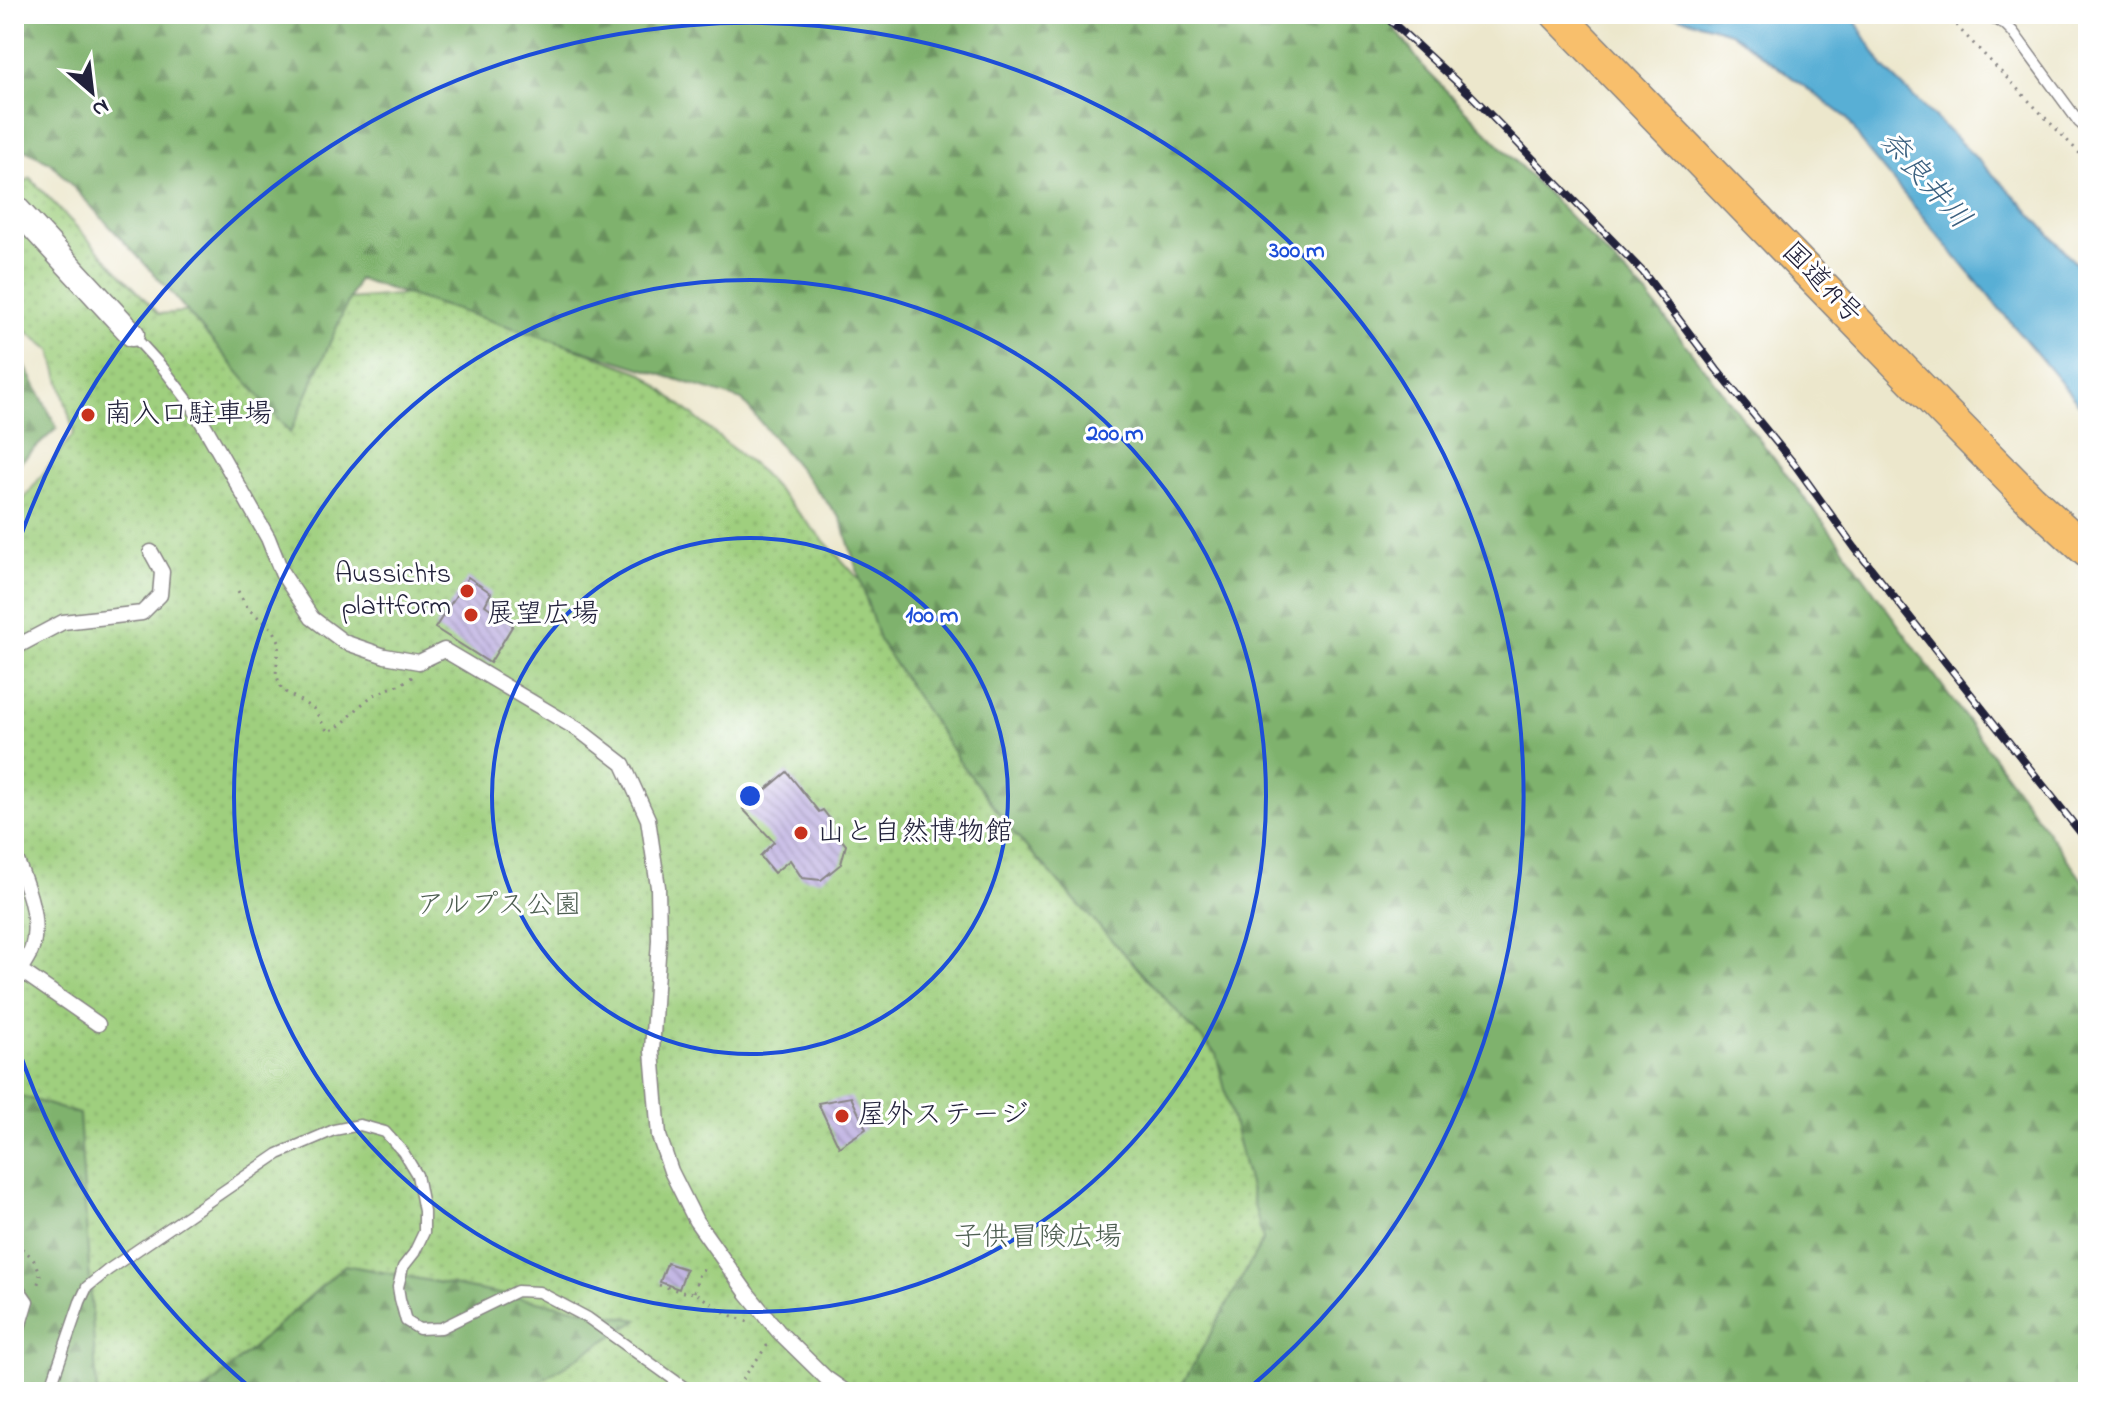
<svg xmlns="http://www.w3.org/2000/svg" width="2102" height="1406" font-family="'Indie Flower','Klee One',sans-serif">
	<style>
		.green { fill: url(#green-dots); stroke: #60785c; stroke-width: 2 }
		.forest { fill: url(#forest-firs); stroke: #506a54; stroke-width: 2 }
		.water { fill: #59afd5; stroke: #3e6888; stroke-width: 2 }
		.building { fill: url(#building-back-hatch) }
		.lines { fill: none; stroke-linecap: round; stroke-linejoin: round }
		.service-casing { stroke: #878484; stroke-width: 13 }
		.pedestrian-casing { stroke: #878484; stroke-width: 17 }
		.tertiary-casing { stroke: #878484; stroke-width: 27 }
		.trunk-casing { stroke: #878484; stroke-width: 35 }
		.path { stroke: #878484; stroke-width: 3; stroke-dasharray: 2 6; stroke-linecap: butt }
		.service { stroke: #fff; stroke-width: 10 }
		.pedestrian { stroke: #fff; stroke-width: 14 }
		.tertiary { stroke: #fff; stroke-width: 24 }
		.trunk { stroke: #f8bf6c; stroke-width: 32 }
		.rail-casing { stroke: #22223b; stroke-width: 8 }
		.rail { stroke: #fff; stroke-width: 5; stroke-dasharray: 15; stroke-linecap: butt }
		.ring { fill: none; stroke: #1d4ed8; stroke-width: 4 }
		.poi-dot { fill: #c8321e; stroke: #fff; stroke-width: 3 }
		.labels { text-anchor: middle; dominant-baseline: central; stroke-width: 6; stroke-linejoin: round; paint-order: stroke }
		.street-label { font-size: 28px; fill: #22223b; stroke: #fff }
		.poi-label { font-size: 28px; fill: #22223b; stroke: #fff; text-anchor: start }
		.park-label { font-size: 28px; fill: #4e5f52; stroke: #fff }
		.water-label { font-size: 30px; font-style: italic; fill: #3b6180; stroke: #fff }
		.centre { fill: #1d4ed8; stroke: #fff; stroke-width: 4 }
		.ring-label { font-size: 24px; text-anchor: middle; font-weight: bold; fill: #1d4ed8; stroke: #fff; stroke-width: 6; stroke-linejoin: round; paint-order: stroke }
	</style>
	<defs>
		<pattern id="green-dots" width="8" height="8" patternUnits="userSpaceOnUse" patternTransform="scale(2)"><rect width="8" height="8" fill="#9fcf7e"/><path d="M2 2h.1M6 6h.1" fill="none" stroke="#89b16e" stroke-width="1.8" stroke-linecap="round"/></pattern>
		<pattern id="forest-firs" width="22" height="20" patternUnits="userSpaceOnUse" patternTransform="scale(2)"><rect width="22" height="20" fill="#7fb26d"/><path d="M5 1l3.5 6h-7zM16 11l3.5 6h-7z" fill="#68905b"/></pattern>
		<pattern id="building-back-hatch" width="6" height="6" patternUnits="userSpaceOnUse" patternTransform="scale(2)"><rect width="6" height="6" fill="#bbade0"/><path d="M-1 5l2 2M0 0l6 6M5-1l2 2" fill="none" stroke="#988cb7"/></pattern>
	</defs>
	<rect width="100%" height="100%" fill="#fff"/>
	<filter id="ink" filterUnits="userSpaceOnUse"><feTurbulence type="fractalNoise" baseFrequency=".0125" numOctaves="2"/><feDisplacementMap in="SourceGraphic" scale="16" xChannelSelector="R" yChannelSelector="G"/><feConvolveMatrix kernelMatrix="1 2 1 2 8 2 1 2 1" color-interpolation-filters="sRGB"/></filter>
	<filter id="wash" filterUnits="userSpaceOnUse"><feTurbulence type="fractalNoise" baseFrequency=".006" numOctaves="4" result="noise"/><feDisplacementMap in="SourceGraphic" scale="32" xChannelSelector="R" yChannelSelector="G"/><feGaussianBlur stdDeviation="1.8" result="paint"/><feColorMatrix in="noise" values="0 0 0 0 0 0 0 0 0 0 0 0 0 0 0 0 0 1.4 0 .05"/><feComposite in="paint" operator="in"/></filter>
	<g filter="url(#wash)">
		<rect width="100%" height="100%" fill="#ece7cc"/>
		<path class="green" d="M 30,178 L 159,314 L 423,293 L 642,373 L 762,473 L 1188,939 L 1914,1392 L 14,1392 L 14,512 L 74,433 L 51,350 L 14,322 L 14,192 Z"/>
		<path class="forest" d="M 14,14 L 1378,14 L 1388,19 L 1425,69 L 1647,295 L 1835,537 L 2088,888 L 2088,1392 L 1178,1392 L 1263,1240 L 1216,1054 L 1017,837 L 960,762 L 879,640 L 841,519 L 742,400 L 358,279 L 290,433 L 169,290 L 50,162 L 14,145 Z
			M 14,355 L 24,363 L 57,428 L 14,468 Z
			M 14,1094 L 79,1114 L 97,1392 L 14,1392 Z
			M 345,1265 L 638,1320 L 522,1392 L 203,1392 Z"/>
		<path class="water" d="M 1668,14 L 1851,14 L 1884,68 L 2016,197 L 2088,277 L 2088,415 L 1867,150 L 1846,117 L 1730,32 Z"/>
		<g id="blocks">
			<path class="building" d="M 468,577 L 491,593 L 485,605 L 513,625 L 490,663 L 435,628 Z
				M 787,772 L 819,812 L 823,810 L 832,822 L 829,825 L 846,845 L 841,864 L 821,880 L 802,878 L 790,860 L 774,873 L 760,856 L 774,842 L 743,809 Z
				M 851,1097 L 866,1129 L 839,1147 L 818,1103 Z
				M 667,1263 L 686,1269 L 679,1289 L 660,1282 Z"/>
		</g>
	</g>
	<g filter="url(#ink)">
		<use href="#blocks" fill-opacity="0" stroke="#878484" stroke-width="2"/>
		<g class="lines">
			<g class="service-casing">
				<path id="service" d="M 1980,14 L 2004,23 L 2013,32 L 2079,122 L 2088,130
					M 132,334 L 163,368 L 196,411
					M 14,1281 L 28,1301 L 14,1348
					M 14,1381 L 17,1392
					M 49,1392 L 80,1302 L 87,1287 L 108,1270 L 278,1154 L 334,1130 L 360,1125 L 385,1132 L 403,1152 L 417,1175 L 424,1211 L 424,1232 L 414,1253 L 403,1267 L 398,1287 L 400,1299 L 406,1321 L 419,1329 L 441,1328 L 517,1291 L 539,1292 L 588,1318 L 691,1392"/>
			</g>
			<g class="pedestrian-casing">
				<path id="pedestrian" d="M 196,411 L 268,538 L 282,573 L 312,618 L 344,642 L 385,656 L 419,662 L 444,650 L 579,730 L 623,764 L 648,819 L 658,887 L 659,940 L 652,1051 L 659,1136 L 671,1171 L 696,1221 L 747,1293 L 778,1331 L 826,1378 L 846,1392
					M 14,648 L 63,622 L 142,613 L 160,595 L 162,572 L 151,552
					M 14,854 C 25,881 41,918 32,948 C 30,955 24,963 20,970 L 98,1024"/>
			</g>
			<g class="tertiary-casing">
				<path id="tertiary" d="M 14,206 L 132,334"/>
			</g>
			<g class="trunk-casing">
				<path id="trunk" d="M 1557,14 L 1944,412 L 2031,500 L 2088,552"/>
			</g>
			<path class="path" d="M 1945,14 L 2088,162
				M 238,591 L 248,609 L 273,629 L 279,641 L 276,674 L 282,690 L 314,709 L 328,732 C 346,724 352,712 367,700 C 380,689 399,688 413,676
				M 14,1246 C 26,1248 39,1263 40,1276 C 40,1278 37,1286 36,1289
				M 659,1285 L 686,1293 L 694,1292 L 727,1314 L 751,1323
				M 694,1292 L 699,1273 L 708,1265
				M 733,1392 L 769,1343"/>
			<use href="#service" class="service"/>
			<use href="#pedestrian" class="pedestrian"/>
			<use href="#tertiary" class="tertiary"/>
			<use href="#trunk" class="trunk"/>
			<g class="rail-casing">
				<path id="rail" d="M 1383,14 L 1471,95 L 1643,272 L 1717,370 L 1795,465 L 1855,548 L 2088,842"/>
			</g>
			<use href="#rail" class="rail"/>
		</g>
	</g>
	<g class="ring">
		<circle cx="750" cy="796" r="258"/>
		<circle cx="750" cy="796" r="516"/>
		<path d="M252 1389A774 774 0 0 1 16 1042M16 550A774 774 0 1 1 1248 1389"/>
	</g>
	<g class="poi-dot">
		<circle cx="88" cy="415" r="8"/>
		<circle cx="467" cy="591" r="8"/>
		<circle cx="471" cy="615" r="8"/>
		<circle cx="801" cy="833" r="8"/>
		<circle cx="842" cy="1116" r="8"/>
	</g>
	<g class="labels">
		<g class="street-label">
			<text transform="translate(1821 284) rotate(46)">国道19号</text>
		</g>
		<g class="poi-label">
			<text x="104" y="415">南入口駐車場</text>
			<text x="451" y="575" text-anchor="end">Aussichts<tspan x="451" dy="32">plattform</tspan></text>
			<text x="487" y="615">展望広場</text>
			<text x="817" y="833">山と自然博物館</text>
			<text x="858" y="1116">屋外ステージ</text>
		</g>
		<g class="park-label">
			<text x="499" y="906">アルプス公園</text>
			<text x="1038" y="1238">子供冒険広場</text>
		</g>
		<g class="water-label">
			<text transform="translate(1924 181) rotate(48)">奈良井川</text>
		</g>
	</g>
	<circle cx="750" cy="796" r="12" class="centre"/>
	<g class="ring-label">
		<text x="1297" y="257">300 m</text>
		<text x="1115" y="440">200 m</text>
		<text x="932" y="622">100 m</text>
	</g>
	<rect width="2102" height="1406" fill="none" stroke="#fff" stroke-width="48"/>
	<g transform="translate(92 92) rotate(152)" stroke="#ffffff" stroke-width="6" paint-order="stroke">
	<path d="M0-6L14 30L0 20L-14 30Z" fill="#22223b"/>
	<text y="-12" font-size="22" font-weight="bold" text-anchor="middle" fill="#22223b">N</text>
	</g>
</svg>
